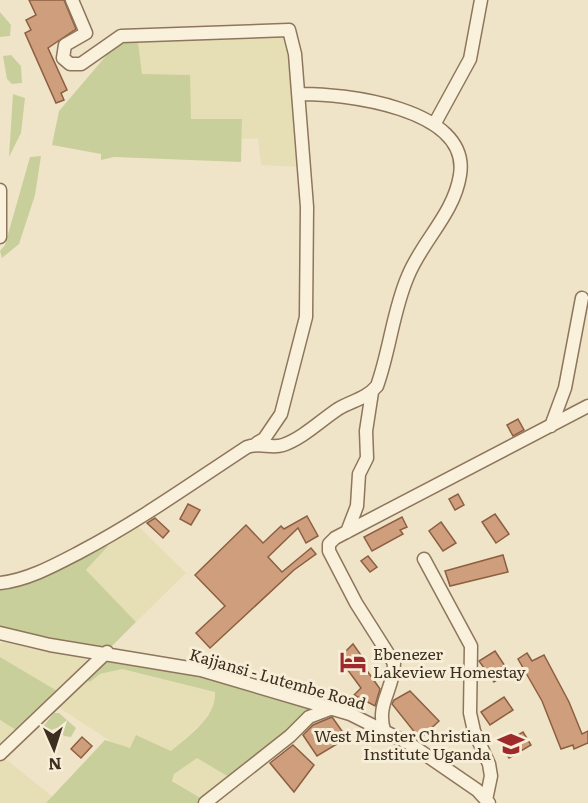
<svg xmlns="http://www.w3.org/2000/svg" width="588" height="803" font-family="Literata,serif">
	<style>
		.farmland { fill: #e6deb5 }
		.green { fill: #c9cf9b }
		.building { fill: #cf9f7d; stroke: #8d5f41; stroke-width: 1.5 }
		.lines { fill: none; stroke-linecap: round; stroke-linejoin: round }
		.minor-casing { stroke: #8d765c; stroke-width: 15 }
		.minor { stroke: #faf1dc; stroke-width: 12 }
		.labels { text-anchor: middle; dominant-baseline: central; stroke-width: 6; stroke-linejoin: round; paint-order: stroke }
		.poi-label { font-size: 16px; fill: #3d2e20; stroke: #f7eed8; text-anchor: start }
		.street-label { font-size: 16px; fill: #3d2e20; stroke: #f7eed8 }
	</style>
	<rect width="100%" height="100%" fill="#f0e4c8"/>
	<path class="farmland" d="M 286,37 L 298,167 L 261,165 L 258,138 L 242,139 L 242,119 L 190,119 L 142,74 L 138,42 Z
		M 138,526 L 186,573 L 136,622 L 86,570 L 109,545 Z
		M 3,642 L 29,648 L 90,660 L 59,692 L 0,657 L 0,644 Z
		M 122,669 L 215,692 L 216,702 L 203,722 L 171,751 L 137,735 L 130,748 L 115,744 L 58,707 L 85,679 L 90,682 L 100,674 Z
		M 0,720 L 16,730 L 0,745 Z
		M 3,757 L 53,797 L 46,803 L 0,803 L 0,760 Z
		M 197,757 L 229,777 L 204,800 L 172,780 L 174,774 Z"/>
	<path class="green" d="M 0,12 L 11,25 L 10,36 L 0,37 Z
		M 138,42 L 142,74 L 190,75 L 191,119 L 242,119 L 241,162 L 114,157 L 101,160 L 101,154 L 52,145 L 59,111 L 117,43 Z
		M 11,55 L 21,66 L 22,83 L 12,84 L 7,79 L 3,56 Z
		M 13,94 L 25,98 L 21,133 L 9,157 Z
		M 41,156 L 35,195 L 19,244 L 2,258 L 0,251 L 5,245 L 30,157 Z
		M 109,545 L 86,570 L 136,622 L 109,649 L 53,641 L 0,627 L 0,586 Z
		M 0,657 L 59,692 L 16,730 L 0,720 Z
		M 115,659 L 223,680 L 319,710 L 229,777 L 197,758 L 174,774 L 172,781 L 204,800 L 201,803 L 46,803 L 105,740 L 130,748 L 136,735 L 171,751 C 188,736 217,717 215,692 L 122,669 L 100,674 L 90,682 L 85,679 L 105,663 Z
		M 54,713 L 59,713 L 76,728 L 71,737 L 64,736 L 57,728 L 44,732 L 43,727 Z"/>
	<path class="building" d="M 29,0 L 64,0 L 76,29 L 48,48 L 67,90 L 61,93 L 64,100 L 56,103 L 25,33 L 31,30 L 26,20 L 36,15 Z
		M 518,419 L 524,430 L 513,436 L 507,425 Z
		M 458,494 L 464,505 L 455,510 L 449,499 Z
		M 188,504 L 200,510 L 191,525 L 180,519 Z
		M 495,514 L 509,534 L 496,543 L 482,522 Z
		M 307,516 L 318,536 L 306,543 L 298,528 L 268,557 L 282,572 L 311,548 L 316,554 L 294,570 L 210,648 L 196,633 L 225,606 L 195,575 L 246,525 L 263,543 L 281,526 L 284,529 Z
		M 402,517 L 407,527 L 400,530 L 403,534 L 372,551 L 364,537 Z
		M 155,518 L 169,531 L 163,538 L 147,523 Z
		M 441,522 L 456,543 L 443,551 L 429,531 Z
		M 503,555 L 508,572 L 450,586 L 445,571 Z
		M 368,556 L 377,567 L 370,572 L 361,561 Z
		M 353,644 L 363,658 L 363,665 L 380,689 L 375,706 L 354,695 L 361,688 L 339,658 Z
		M 495,651 L 509,672 L 494,682 L 479,661 Z
		M 527,653 L 532,661 L 544,655 L 569,702 L 582,734 L 588,731 L 588,743 L 574,749 L 573,745 L 561,749 L 542,701 L 518,659 Z
		M 410,691 L 439,721 L 420,739 L 392,704 L 394,700 Z
		M 504,697 L 513,710 L 490,725 L 481,712 Z
		M 332,717 L 347,738 L 317,756 L 303,735 L 313,725 Z
		M 523,732 L 531,745 L 509,758 L 501,745 Z
		M 82,737 L 92,746 L 81,758 L 71,749 Z
		M 293,745 L 314,765 L 294,792 L 270,763 Z"/>
	<g class="lines">
		<g class="minor-casing">
			<path id="minor" d="M 72,0 L 86,33 L 65,45 L 63,58 L 70,64 L 81,64 L 121,36 L 289,30 L 295,54 L 307,207 L 306,317 L 281,414 L 264,439 L 257,443
				M 435,123 L 470,59 L 481,0
				M 0,190 L 0,237
				M 551,426 L 565,388 L 582,298
				M 347,532 L 357,506 L 359,474 L 367,458 L 366,431 L 372,392
				M 424,559 L 471,646 L 470,713 L 474,731 L 489,764 L 491,776 L 486,800
				M 0,583 C 28,580 55,565 80,552 C 139,521 192,483 247,447 C 260,442 271,449 283,445 C 303,438 320,421 338,409 C 351,401 366,399 377,386 C 390,350 393,310 408,276 C 422,241 454,214 460,175 C 471,108 343,93 298,94
				M 0,633 L 50,645 L 201,670 L 350,714 L 410,744 L 477,790 L 489,803
				M 384,730 C 376,704 394,689 394,663 L 356,603 L 329,551 L 329,544 L 335,538 L 588,406
				M 0,754 L 107,652
				M 205,803 L 290,736 L 309,717 L 330,709"/>
		</g>
		<use href="#minor" class="minor"/>
	</g>
	<defs>
		<g id="hotel-bare" transform="scale(2.07)"><path d="M-6-4.5h1.5V1H6V5H4.5V3h-9V5H-6ZM-4 0a1.8 1.8 0 1 1 3.6 0ZM.5 0V-2.5h3Q6-2.5 6 0Z" fill="#9e2a2b" stroke="#f7eed8" stroke-width="2.5" paint-order="stroke"/></g>
		<g id="university-bare" transform="scale(2.07)"><path d="M0-5L7-2L0 1L-7-2ZM-4 1L0 2.5L4 1V4Q0 6-4 4Z" fill="#9e2a2b" stroke="#f7eed8" stroke-width="2.5" paint-order="stroke"/></g>
	</defs>
	<g fill-rule="evenodd">
		<use href="#hotel-bare" x="353" y="662"/>
		<use href="#university-bare" x="511" y="744"/>
	</g>
	<g class="labels">
		<g class="poi-label">
			<text x="373" y="653">Ebenezer<tspan x="373" dy="18">Lakeview Homestay</tspan></text>
			<text x="491" y="735" text-anchor="end">West Minster Christian<tspan x="491" dy="18">Institute Uganda</tspan></text>
		</g>
		<g class="street-label">
			<text transform="translate(278 678) rotate(16)">Kajjansi - Lutembe Road</text>
		</g>
	</g>
	<g transform="translate(54 749) rotate(177)" stroke="#f7eed8" stroke-width="4.5" paint-order="stroke">
	<path d="M0-4.5L10 22L0 15L-10 22Z" fill="#3d2e20"/>
	<text y="-9" font-size="16" font-weight="bold" text-anchor="middle" fill="#3d2e20">N</text>
	</g>
</svg>
